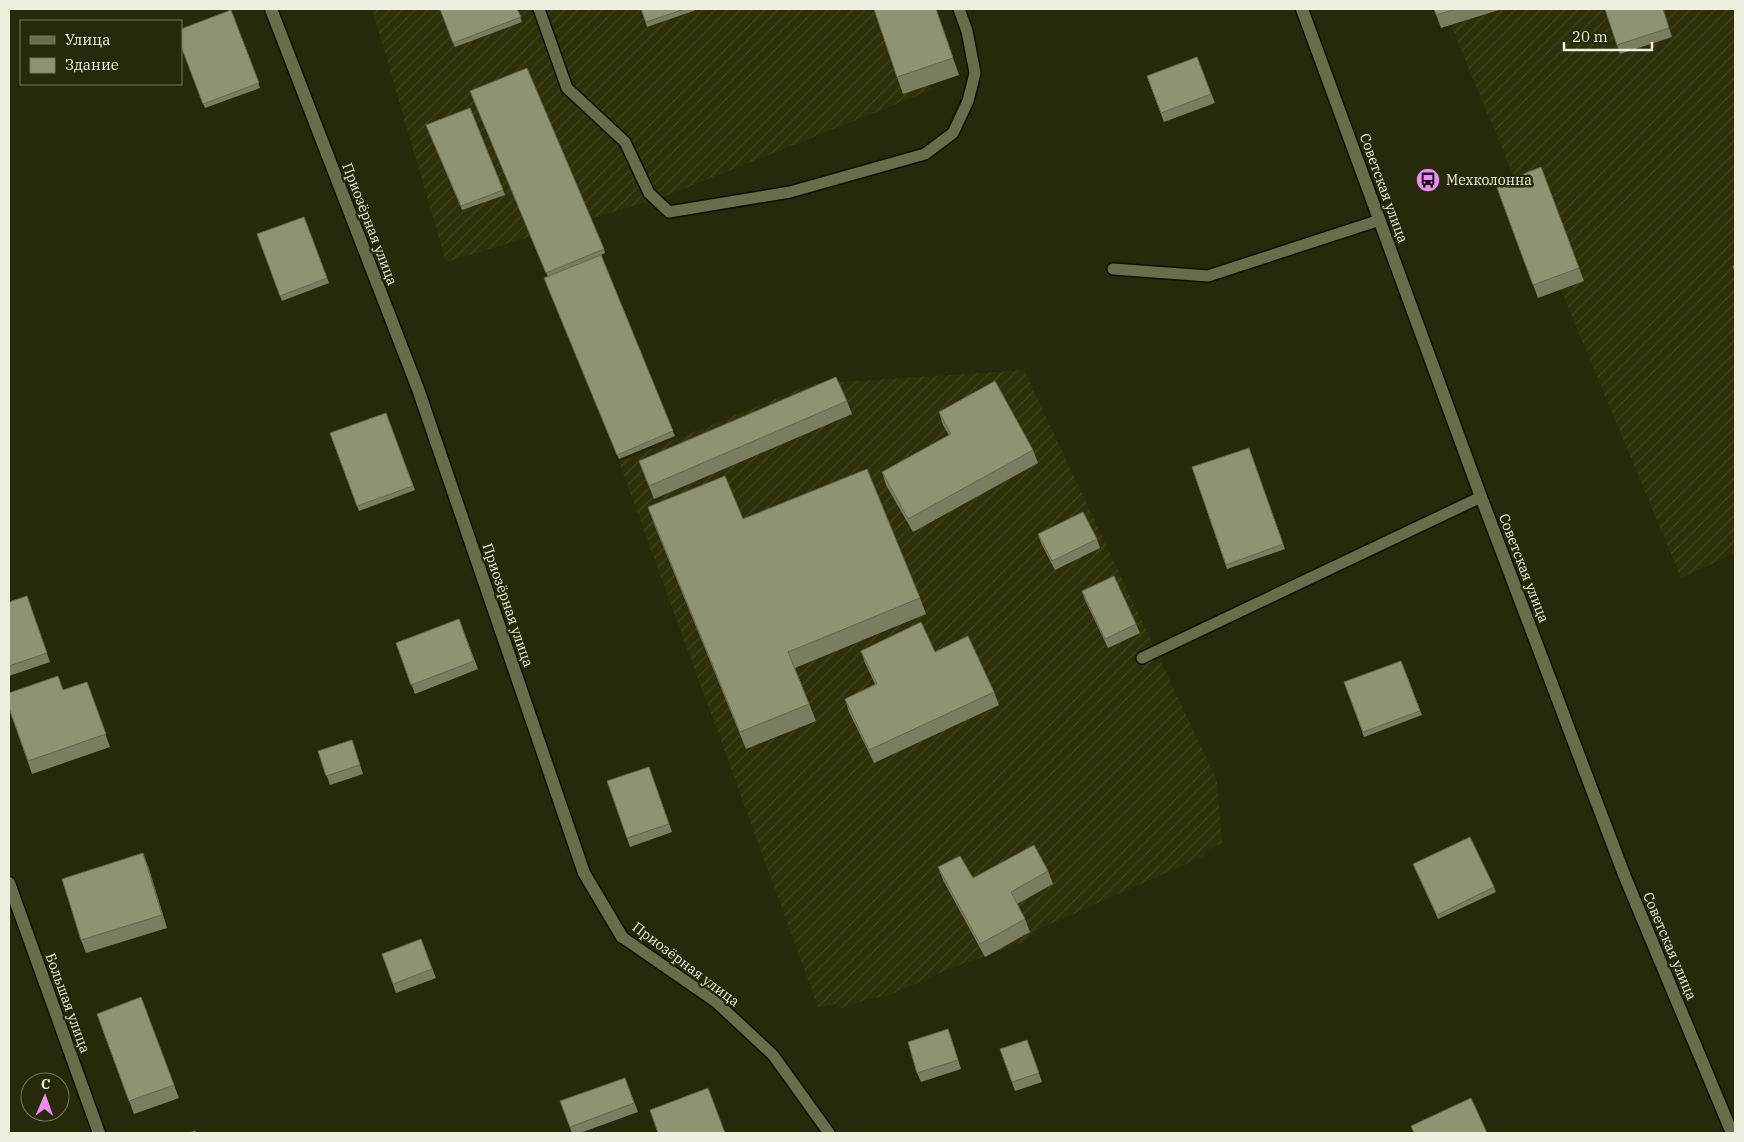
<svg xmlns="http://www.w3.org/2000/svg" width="1744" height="1142" font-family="'IBM Plex Serif',serif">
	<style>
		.industrial { fill: url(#industrial-furrows) }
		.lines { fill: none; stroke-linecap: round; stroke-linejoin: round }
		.service-casing { stroke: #0f1100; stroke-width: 14 }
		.minor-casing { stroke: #0f1100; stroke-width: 15 }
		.secondary-casing { stroke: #0f1100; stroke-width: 15 }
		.service { stroke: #696d4c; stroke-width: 11 }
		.minor { stroke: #696d4c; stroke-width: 12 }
		.secondary { stroke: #696d4c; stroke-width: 12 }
		.wall { fill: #7a7e61 }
		.shaded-wall { fill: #63674f }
		.building { fill: #8e9371; stroke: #63674f }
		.labels { text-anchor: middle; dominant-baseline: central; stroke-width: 5; stroke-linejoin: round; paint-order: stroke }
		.poi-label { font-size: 14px; fill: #edf0de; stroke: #26290a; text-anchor: start }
		.street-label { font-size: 14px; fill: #edf0de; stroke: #26290a }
	</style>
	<defs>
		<pattern id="industrial-furrows" width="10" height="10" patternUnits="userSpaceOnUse" patternTransform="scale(1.25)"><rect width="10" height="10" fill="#2d3008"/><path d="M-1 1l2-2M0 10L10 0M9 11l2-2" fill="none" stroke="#424420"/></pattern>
	</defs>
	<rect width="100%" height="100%" fill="#26290a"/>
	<path class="industrial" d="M 372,9 L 903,9 L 932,90 L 663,197 L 446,262 Z
		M 1444,9 L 1735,9 L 1735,553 L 1681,578 Z
		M 1024,370 L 1217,781 L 1222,843 L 1203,852 L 1204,856 L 1037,930 L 1028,940 L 944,971 L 888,996 L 868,999 L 839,1009 L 837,1004 L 818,1007 L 619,462 L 812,384 Z"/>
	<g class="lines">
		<g class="service-casing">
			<path id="service" d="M 539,9 L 567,88 L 625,142 L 649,193 L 669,212 L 790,192 L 925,154 L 953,133 L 968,101 L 975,73 L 967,31 L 959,9
				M 1113,269 L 1208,276 L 1380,220
				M 1142,658 L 1481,497
				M 622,937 L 716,1002 L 773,1055 L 829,1133"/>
		</g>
		<g class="minor-casing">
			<path id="minor" d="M 271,9 L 418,389 L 584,873 L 622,937
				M 9,883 L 99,1133"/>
		</g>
		<g class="secondary-casing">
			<path id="secondary" d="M 1302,9 L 1481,497 L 1625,877 L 1732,1133"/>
		</g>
		<use href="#service" class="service"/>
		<use href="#minor" class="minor"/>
		<use href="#secondary" class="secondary"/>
	</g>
	<path class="wall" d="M 440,9 L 517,9 L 522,22 L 455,47 Z
		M 641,9 L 699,9 L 647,27 Z
		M 936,9 L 959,75 L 903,94 L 897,77 Z
		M 1434,9 L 1502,9 L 1441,28 Z
		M 1605,9 L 1663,9 L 1672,37 L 1620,54 Z
		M 231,10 L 260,88 L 205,108 L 181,46 Z
		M 1197,57 L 1215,103 L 1164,122 L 1147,76 Z
		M 470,91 L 604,249 L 605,253 L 601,255 L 675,436 L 619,459 L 546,283 L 548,277 Z
		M 470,108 L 505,195 L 462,210 L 426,125 Z
		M 1541,167 L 1584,281 L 1538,298 L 1496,185 Z
		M 304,217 L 329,283 L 282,301 L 257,234 Z
		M 847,401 L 852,414 L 654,499 L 639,461 Z
		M 939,412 L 1033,450 L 1038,463 L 913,532 L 886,485 L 882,472 L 949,435 L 943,425 Z
		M 386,413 L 415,490 L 359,511 L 330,433 Z
		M 1249,448 L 1285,549 L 1227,569 L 1192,467 Z
		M 648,507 L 743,519 L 920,598 L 926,614 L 795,668 L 816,721 L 746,749 L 654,524 Z
		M 1038,534 L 1097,539 L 1100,548 L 1055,570 L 1041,543 Z
		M 1082,591 L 1136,624 L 1140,633 L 1108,648 L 1085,600 Z
		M 27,596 L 50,662 L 9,676 L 9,602 Z
		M 459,619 L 478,669 L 415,694 L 396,643 Z
		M 861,651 L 935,652 L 994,692 L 999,705 L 874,763 L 849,712 L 845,699 L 875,684 L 865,663 Z
		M 1401,661 L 1422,715 L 1364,737 L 1344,682 Z
		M 87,682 L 110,747 L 32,774 L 9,708 Z
		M 352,740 L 363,774 L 330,785 L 318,751 Z
		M 649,767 L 672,832 L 630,847 L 607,781 Z
		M 1413,864 L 1494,887 L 1496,892 L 1438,919 Z
		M 148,866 L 167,928 L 86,953 L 81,940 Z
		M 938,867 L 973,878 L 1048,871 L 1053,884 L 1017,904 L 1025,919 L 1030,932 L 985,957 L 943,880 Z
		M 421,939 L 436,978 L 396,993 L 382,954 Z
		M 141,997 L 179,1098 L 134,1114 L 97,1014 Z
		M 951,1038 L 961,1069 L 921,1082 L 917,1073 Z
		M 1027,1040 L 1042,1082 L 1015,1091 L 1000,1049 Z
		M 625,1078 L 638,1112 L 580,1133 L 572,1133 L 560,1101 Z"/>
	<path class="shaded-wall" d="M 143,853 L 148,866 L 167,928 L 162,915 Z"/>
	<path class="building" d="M 440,9 L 517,9 L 521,17 L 453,43 Z
		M 641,9 L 685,9 L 646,22 Z
		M 874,9 L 936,9 L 953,58 L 897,77 Z
		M 1434,9 L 1457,9 L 1436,15 Z
		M 1605,9 L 1663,9 L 1669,28 L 1617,45 Z
		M 231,10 L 259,83 L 203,104 L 181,46 L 181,29 Z
		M 1197,57 L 1211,94 L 1161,113 L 1147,76 Z
		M 527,68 L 604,249 L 546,273 L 470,91 Z
		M 470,108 L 503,190 L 461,206 L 426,125 Z
		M 1541,167 L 1579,268 L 1533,285 L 1496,185 Z
		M 304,217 L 327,278 L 280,296 L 257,234 Z
		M 601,255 L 673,431 L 617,455 L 544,278 Z
		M 1735,265 L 1735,272 L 1733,266 Z
		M 836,377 L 847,401 L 649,486 L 639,461 Z
		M 995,381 L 1033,450 L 908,519 L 882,472 L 951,434 L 939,412 Z
		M 386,413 L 413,486 L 357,506 L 330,433 Z
		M 1249,448 L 1283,544 L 1226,565 L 1192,467 Z
		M 867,469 L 920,598 L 788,652 L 809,704 L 740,732 L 648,507 L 725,476 L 743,519 Z
		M 1083,512 L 1097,539 L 1052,561 L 1038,534 Z
		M 1114,576 L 1136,624 L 1105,639 L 1082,591 Z
		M 27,596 L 47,653 L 9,666 L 9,602 Z
		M 459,619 L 474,661 L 411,685 L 396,643 Z
		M 921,622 L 935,652 L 968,636 L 994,692 L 869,750 L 845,699 L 877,684 L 861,651 Z
		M 1401,661 L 1420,711 L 1363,732 L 1344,682 Z
		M 58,676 L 63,690 L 87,682 L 106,734 L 28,761 L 9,708 L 9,693 Z
		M 352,740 L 360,765 L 326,776 L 318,751 Z
		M 649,767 L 669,824 L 627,838 L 607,781 Z
		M 1470,837 L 1494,887 L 1437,915 L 1413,864 Z
		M 1034,845 L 1048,871 L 1011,892 L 1025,919 L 980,944 L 938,867 L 960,856 L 973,878 Z
		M 143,853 L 162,915 L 81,940 L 62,879 Z
		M 421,939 L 432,969 L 393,984 L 382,954 Z
		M 141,997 L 174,1085 L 129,1101 L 97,1014 Z
		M 948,1029 L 958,1060 L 917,1073 L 908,1042 Z
		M 1027,1040 L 1039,1073 L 1012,1082 L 1000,1049 Z
		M 625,1078 L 634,1103 L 570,1127 L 560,1101 Z
		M 708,1088 L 725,1133 L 658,1133 L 650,1110 Z
		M 1471,1098 L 1487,1133 L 1414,1133 L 1411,1126 Z
		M 195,1131 L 196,1133 L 189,1133 Z"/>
	<defs>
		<g id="bus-disc" transform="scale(1.25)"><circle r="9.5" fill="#ef8bf7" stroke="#26290a"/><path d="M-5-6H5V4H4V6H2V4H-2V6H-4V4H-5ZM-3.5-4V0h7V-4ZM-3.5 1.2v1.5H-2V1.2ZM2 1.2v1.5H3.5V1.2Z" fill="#111"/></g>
	</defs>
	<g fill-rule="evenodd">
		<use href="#bus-disc" x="1428" y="180"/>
	</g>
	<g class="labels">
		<g class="poi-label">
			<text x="1446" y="180">Мехколонна</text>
		</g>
		<g class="street-label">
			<text transform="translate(1384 188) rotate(70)">Советская улица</text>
			<text transform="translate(370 224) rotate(69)">Приозёрная улица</text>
			<text transform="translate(1524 568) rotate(69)">Советская улица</text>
			<text transform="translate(508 605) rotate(71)">Приозёрная улица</text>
			<text transform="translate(1670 946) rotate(67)">Советская улица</text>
			<text transform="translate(686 964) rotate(37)">Приозёрная улица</text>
			<text transform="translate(68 1003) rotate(70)">Большая улица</text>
		</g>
	</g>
	<rect width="1744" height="1142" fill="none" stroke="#edf0de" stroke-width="20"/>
	<rect x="20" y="20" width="162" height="65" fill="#26290a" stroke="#76795f"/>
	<rect x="30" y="36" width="25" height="8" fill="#696d4c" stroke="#76795f"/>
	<text x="65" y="45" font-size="15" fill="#edf0de">Улица</text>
	<rect x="30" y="58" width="25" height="15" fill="#8e9371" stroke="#76795f"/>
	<text x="65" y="70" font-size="15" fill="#edf0de">Здание</text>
	<g transform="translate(45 1097) rotate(2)"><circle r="24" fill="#26290a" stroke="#76795f"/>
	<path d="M0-4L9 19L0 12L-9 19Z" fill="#ef8bf7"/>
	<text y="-8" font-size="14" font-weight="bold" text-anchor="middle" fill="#edf0de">С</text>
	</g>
	<path d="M1564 42v8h88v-8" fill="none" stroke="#edf0de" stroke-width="2.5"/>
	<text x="1572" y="42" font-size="15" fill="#edf0de" stroke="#26290a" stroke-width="4" paint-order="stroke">20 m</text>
</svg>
